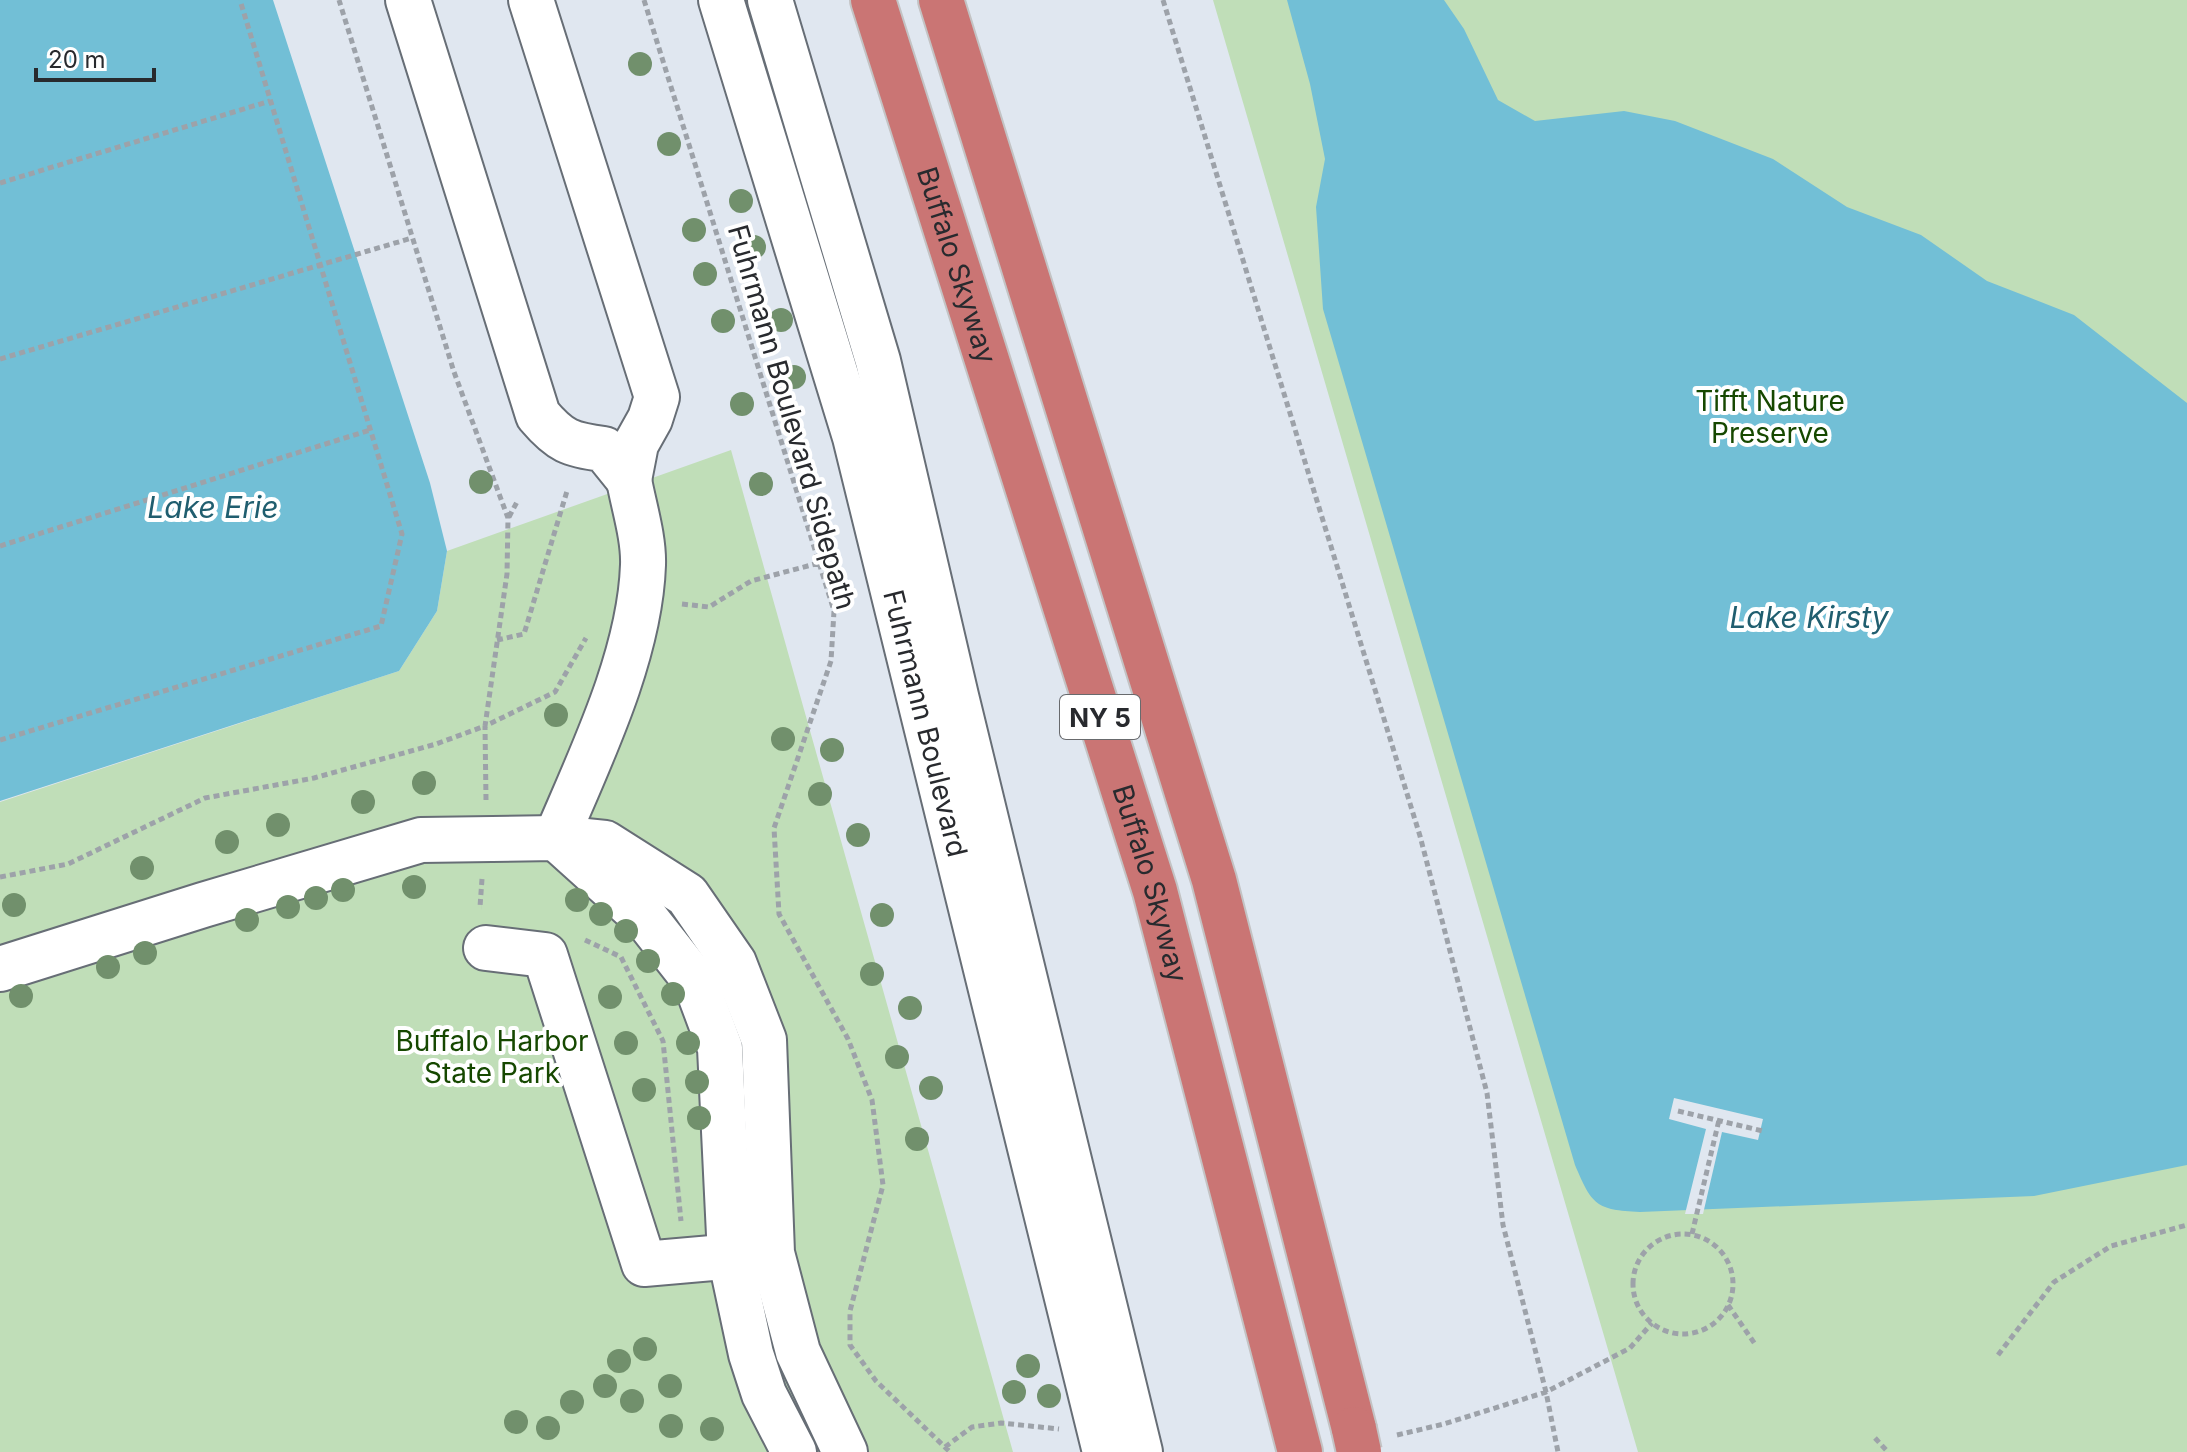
<svg xmlns="http://www.w3.org/2000/svg" width="2187" height="1452" font-family="Inter,sans-serif">
	<style>
		.green { fill: #c0deb8 }
		.water { fill: #72bfd6 }
		.pier { fill: #e0e7f0 }
		.lines { fill: none; stroke-linecap: round; stroke-linejoin: round }
		.minor-casing { stroke: #676e76; stroke-width: 48 }
		.highway-casing { stroke: #c3c3c4; stroke-width: 48 }
		.path { stroke: #9da2a9; stroke-width: 5; stroke-dasharray: 6 4; stroke-linecap: butt }
		.minor { stroke: #fff; stroke-width: 44 }
		.highway { stroke: #ca7574; stroke-width: 44 }
		.highway-bridge-casing { stroke: #c3c3c4; stroke-width: 48; stroke-linecap: butt }
		.highway-bridge { stroke: #ca7574; stroke-width: 44 }
		.tree { fill: #71906c }
		.labels { text-anchor: middle; dominant-baseline: central; stroke-width: 8; stroke-linejoin: round; paint-order: stroke }
		.shield { fill: #fff; stroke: #686a6d; stroke-width: 2 }
		.shield-label { font-size: 26px; font-weight: bold; fill: #282a2e }
		.street-label { font-size: 28px; fill: #282a2e; stroke: #fff }
		.park-label { font-size: 28px; fill: #164800; stroke: #fff }
		.water-label { font-size: 30px; font-style: italic; fill: #205e6f; stroke: #fff }
	</style>
	<rect width="100%" height="100%" fill="#e0e7f0"/>
	<path class="green" d="M 1213,0 L 2187,0 L 2187,1452 L 1638,1452 Z
		M 731,450 L 1013,1452 L 0,1452 L 0,802 L 399,671 L 437,611 L 447,551 Z"/>
	<path class="water" d="M 0,0 L 273,0 L 430,483 L 447,551 L 437,611 L 399,671 L 0,801 Z
		M 1287,0 L 1444,0 L 1464,29 L 1498,100 L 1535,121 L 1624,111 L 1675,121 L 1773,159 L 1847,207 L 1921,235 L 1987,281 L 2074,315 L 2187,403 L 2187,1165 L 2034,1196 L 1640,1212 C 1596,1210 1592,1205 1575,1165 L 1323,309 L 1316,207 L 1325,159 L 1310,84 Z"/>
	<path class="pier" d="M 1674,1098 L 1763,1119 L 1758,1140 L 1722,1132 L 1703,1214 L 1685,1214 L 1706,1129 L 1669,1119 Z"/>
	<g class="lines">
		<g class="minor-casing">
			<g id="minor">
				<path d="M 408,0 L 538,415 C 560,441 570,445 604,449 L 629,480 L 636,444 L 650,419 L 657,397 L 531,0"/>
				<path id="s1" d="M 721,0 L 855,437 L 1105,1452"/>
				<path d="M 770,0 L 878,361 L 956,696 L 1140,1452"/>
				<path d="M 556,838 L 647,920 L 695,981 L 720,1048 L 730,1256 L 751,1354 L 764,1394 L 794,1452"/>
				<path d="M 556,838 C 591,756 640,655 643,565 C 644,538 634,507 629,480"/>
				<path d="M 486,948 L 545,955 L 644,1264 L 758,1254"/>
				<path d="M 0,969 L 203,905 L 421,840 L 556,838 L 605,843 L 687,895 L 734,963 L 764,1040 L 772,1253 L 798,1352 L 845,1452"/>
			</g>
		</g>
		<g class="highway-casing">
			<g id="highway">
				<path id="s2" d="M 873,0 L 1155,891 L 1300,1452"/>
				<path d="M 941,0 L 1214,880 L 1354,1429"/>
			</g>
		</g>
		<path class="path" d="M 644,0 L 834,611 L 831,661 L 774,828 L 779,914 L 848,1039 L 872,1100 L 883,1185 L 850,1311 L 850,1345 L 876,1381 L 950,1452
			M 1163,0 L 1420,836 L 1487,1093 L 1503,1225 L 1546,1392 L 1558,1452
			M 0,183 L 270,101
			M 0,359 L 412,238
			M 509,517 L 518,500
			M 0,546 L 370,430
			M 682,604 L 709,607 L 751,581 L 819,563
			M 497,640 L 524,634 L 567,491
			M 0,740 L 381,626 L 402,534 L 240,0
			M 486,800 L 485,726 L 555,692 L 586,638
			M 0,877 L 68,864 L 205,798 L 314,778 L 436,744 L 485,726 L 507,574 L 508,518 L 454,372 L 339,0
			M 482,879 L 480,907 L 482,907
			M 585,940 L 621,957 L 663,1041 L 681,1221
			M 1678,1111 L 1763,1131
			M 1692,1234 L 1719,1120
			M1633 1284a50 50 0 1 1 100 0a50 50 0 1 1-100 0Z
			M 1728,1305 L 1755,1344
			M 1998,1355 L 2054,1282 L 2111,1246 L 2187,1225
			M 1397,1435 L 1444,1424 L 1546,1392 L 1630,1348 L 1652,1323
			M 1875,1438 L 1888,1452
			M 945,1447 L 972,1427 L 1001,1423 L 1059,1429"/>
		<use href="#minor" class="minor"/>
		<use href="#highway" class="highway"/>
		<g class="highway-bridge-casing">
			<path id="highway-bridge" d="M 1354,1429 L 1359,1452"/>
		</g>
		<use href="#highway-bridge" class="highway-bridge"/>
	</g>
	<g class="tree">
		<circle cx="640" cy="64" r="12"/>
		<circle cx="669" cy="144" r="12"/>
		<circle cx="741" cy="201" r="12"/>
		<circle cx="694" cy="230" r="12"/>
		<circle cx="754" cy="247" r="12"/>
		<circle cx="705" cy="274" r="12"/>
		<circle cx="781" cy="320" r="12"/>
		<circle cx="723" cy="321" r="12"/>
		<circle cx="794" cy="377" r="12"/>
		<circle cx="742" cy="404" r="12"/>
		<circle cx="481" cy="482" r="12"/>
		<circle cx="761" cy="484" r="12"/>
		<circle cx="556" cy="715" r="12"/>
		<circle cx="783" cy="739" r="12"/>
		<circle cx="832" cy="750" r="12"/>
		<circle cx="424" cy="783" r="12"/>
		<circle cx="820" cy="794" r="12"/>
		<circle cx="363" cy="802" r="12"/>
		<circle cx="278" cy="825" r="12"/>
		<circle cx="858" cy="835" r="12"/>
		<circle cx="227" cy="842" r="12"/>
		<circle cx="142" cy="868" r="12"/>
		<circle cx="414" cy="887" r="12"/>
		<circle cx="343" cy="890" r="12"/>
		<circle cx="316" cy="898" r="12"/>
		<circle cx="577" cy="900" r="12"/>
		<circle cx="14" cy="905" r="12"/>
		<circle cx="288" cy="907" r="12"/>
		<circle cx="601" cy="914" r="12"/>
		<circle cx="882" cy="915" r="12"/>
		<circle cx="247" cy="920" r="12"/>
		<circle cx="626" cy="931" r="12"/>
		<circle cx="145" cy="953" r="12"/>
		<circle cx="648" cy="961" r="12"/>
		<circle cx="108" cy="967" r="12"/>
		<circle cx="872" cy="974" r="12"/>
		<circle cx="673" cy="994" r="12"/>
		<circle cx="21" cy="996" r="12"/>
		<circle cx="610" cy="997" r="12"/>
		<circle cx="910" cy="1008" r="12"/>
		<circle cx="626" cy="1043" r="12"/>
		<circle cx="688" cy="1043" r="12"/>
		<circle cx="897" cy="1057" r="12"/>
		<circle cx="697" cy="1082" r="12"/>
		<circle cx="931" cy="1088" r="12"/>
		<circle cx="644" cy="1090" r="12"/>
		<circle cx="699" cy="1118" r="12"/>
		<circle cx="917" cy="1139" r="12"/>
		<circle cx="645" cy="1349" r="12"/>
		<circle cx="619" cy="1361" r="12"/>
		<circle cx="1028" cy="1366" r="12"/>
		<circle cx="605" cy="1386" r="12"/>
		<circle cx="670" cy="1386" r="12"/>
		<circle cx="1014" cy="1392" r="12"/>
		<circle cx="1049" cy="1396" r="12"/>
		<circle cx="632" cy="1401" r="12"/>
		<circle cx="572" cy="1402" r="12"/>
		<circle cx="516" cy="1422" r="12"/>
		<circle cx="671" cy="1426" r="12"/>
		<circle cx="548" cy="1428" r="12"/>
		<circle cx="712" cy="1429" r="12"/>
	</g>
	<g class="labels">
		<rect class="shield" x="1060" y="695" width="80" height="44" rx="6"/>
		<g class="shield-label">
			<text x="1100" y="717">NY 5</text>
		</g>
		<g class="street-label">
			<text stroke="none"><textPath href="#s2" startOffset="278">Buffalo Skyway</textPath></text>
			<text transform="translate(792 417) rotate(74)">Fuhrmann Boulevard Sidepath</text>
			<text stroke="none"><textPath href="#s1" startOffset="752">Fuhrmann Boulevard</textPath></text>
			<text stroke="none"><textPath href="#s2" startOffset="926">Buffalo Skyway</textPath></text>
		</g>
		<g class="park-label">
			<text x="1770" y="401">Tifft Nature<tspan x="1770" dy="32">Preserve</tspan></text>
			<text x="492" y="1041">Buffalo Harbor<tspan x="492" dy="32">State Park</tspan></text>
		</g>
		<g class="water-label">
			<text x="213" y="507">Lake Erie</text>
			<text x="1809" y="617">Lake Kirsty</text>
		</g>
	</g>
	<path d="M36 68v12h118v-12" fill="none" stroke="#282a2e" stroke-width="4"/>
	<text x="48" y="68" font-size="24" fill="#282a2e" stroke="#ffffff" stroke-width="6" paint-order="stroke">20 m</text>
</svg>
